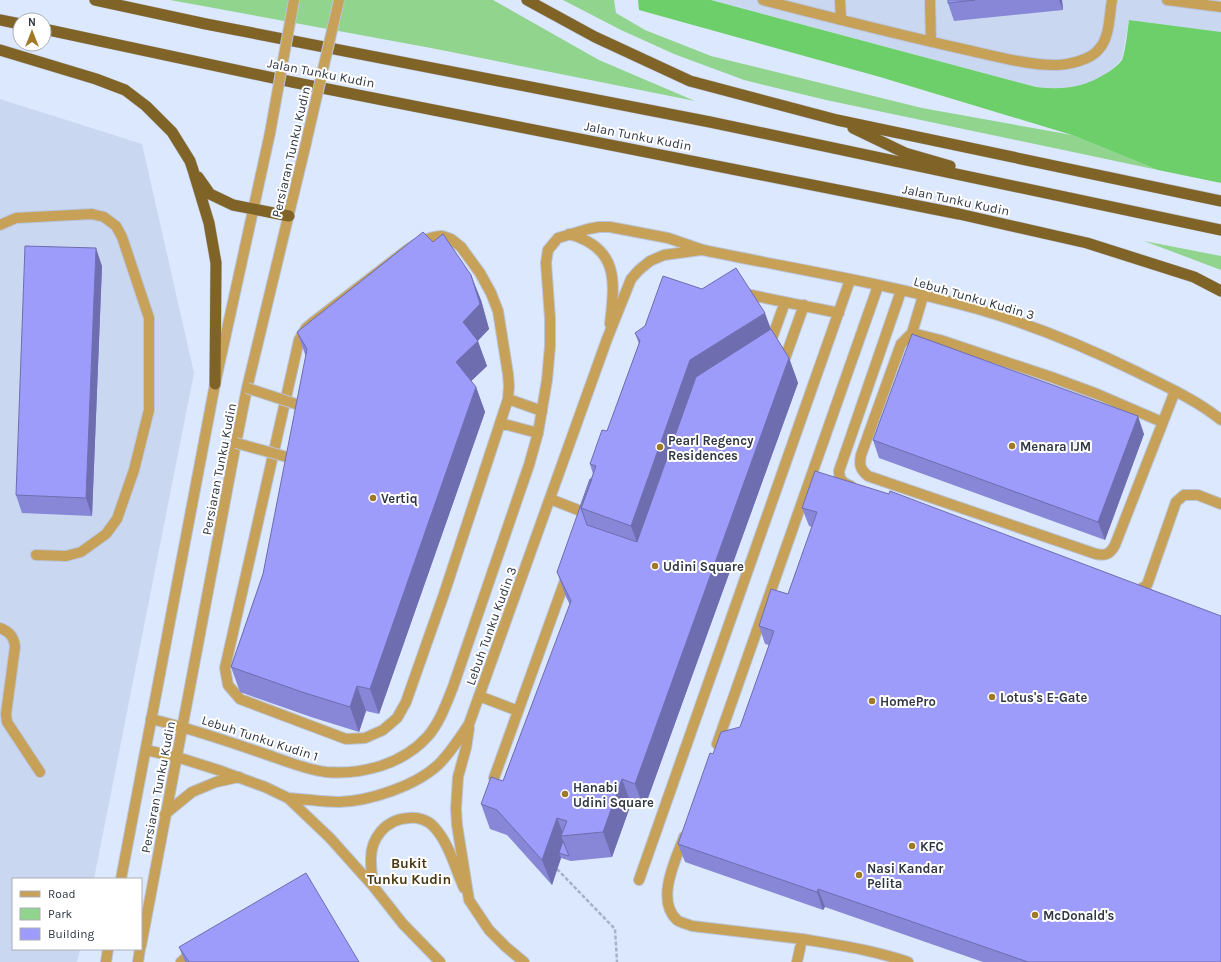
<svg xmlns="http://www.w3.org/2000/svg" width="1221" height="962" font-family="Karla,sans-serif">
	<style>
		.built { fill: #cad7f0 }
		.green { fill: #91d48d }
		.forest { fill: #6dcf69 }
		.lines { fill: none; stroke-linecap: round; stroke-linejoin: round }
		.service-casing { stroke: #b9c4d9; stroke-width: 12 }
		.minor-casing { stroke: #b9c4d9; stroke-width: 12 }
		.tertiary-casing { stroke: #b9c4d9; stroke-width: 12 }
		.trunk-casing { stroke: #b9c4d9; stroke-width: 12 }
		.path { stroke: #a7b2c5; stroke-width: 2.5; stroke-dasharray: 4 2; stroke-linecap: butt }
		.service { stroke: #c6a157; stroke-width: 10 }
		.minor { stroke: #c6a157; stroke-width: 10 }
		.tertiary { stroke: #c6a157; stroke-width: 10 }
		.trunk { stroke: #806326; stroke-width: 11 }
		.service-bridge-casing { stroke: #b9c4d9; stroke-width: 12; stroke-linecap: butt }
		.tertiary-bridge-casing { stroke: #b9c4d9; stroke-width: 12; stroke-linecap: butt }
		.service-bridge { stroke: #c6a157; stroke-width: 10 }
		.tertiary-bridge { stroke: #c6a157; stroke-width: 10 }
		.wall { fill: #8786d7 }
		.shaded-wall { fill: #6e6daf }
		.building { fill: #9d9cfa; stroke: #6e6daf }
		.poi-dot { fill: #9f7926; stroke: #fff; stroke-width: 1.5 }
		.labels { text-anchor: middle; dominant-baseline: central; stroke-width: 4; stroke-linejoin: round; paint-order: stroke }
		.street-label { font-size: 13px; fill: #2e3643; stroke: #fff }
		.poi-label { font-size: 13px; font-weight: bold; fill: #2e3643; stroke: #fff; text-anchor: start }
		.neighbourhood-label { font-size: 14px; font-weight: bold; fill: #4a3811; stroke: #fff }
	</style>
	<rect width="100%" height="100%" fill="#dce8fe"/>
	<path class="built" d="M 712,0 L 1221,0 L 1221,32 L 1129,20 L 1122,59 L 1111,70 L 1098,79 L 1084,85 L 1070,88 L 1053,89 L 1036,87 Z
		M 0,99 L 142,144 L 194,373 L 94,879 L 13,879 L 13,949 L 80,949 L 77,962 L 0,962 Z"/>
	<path class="green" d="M 170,0 L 493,0 L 599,60 L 695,101 L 431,48 Z
		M 563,0 L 614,0 L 616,13 L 645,30 L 711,56 L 922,108 L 1072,135 L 1158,170 L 826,100 L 744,80 L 674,54 L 621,30 Z
		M 1144,241 L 1221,256 L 1221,270 Z"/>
	<path class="forest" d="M 638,0 L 711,0 L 1036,87 C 1061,90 1084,88 1105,74 C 1111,71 1118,65 1122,60 C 1125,54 1128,28 1129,20 L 1221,32 L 1221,183 L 1158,170 L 1072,135 L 880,77 L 639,10 Z"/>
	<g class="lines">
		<g class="service-casing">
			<path id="service" d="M 763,0 C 829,17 896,34 963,49 C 991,55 1026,65 1055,65 C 1068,65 1091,60 1099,49 C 1110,37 1109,16 1112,0
				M 840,0 L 841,20
				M 930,0 L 931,42
				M 1167,0 L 1221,7
				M 0,225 L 16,218 L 92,214 L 104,217 L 116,226 L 122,237 L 149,318 L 149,410 L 134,470 L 117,519 L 106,534 L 81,552 L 66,556 L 36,555
				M 442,236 L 451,239 L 461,247 L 480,273 L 491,293 L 498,311 L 508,374 L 509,386 L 508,399 L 444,594 L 406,702 L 397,718 L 383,730 L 365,738 L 346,739 L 240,699 L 228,685 L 225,668 L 299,340 L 306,328 L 312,323 L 407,250 C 419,242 428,237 442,236 Z
				M 741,293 L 839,313
				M 923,296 L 912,333 L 901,344 L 861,455 C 859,465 860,469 868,476 L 1096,554 C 1106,556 1110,554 1115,545 L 1175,391
				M 912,333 L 940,340 L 1051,377 L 1097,394 L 1162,422
				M 771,341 L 785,302
				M 784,361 L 804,305
				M 508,399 L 542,411
				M 500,423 L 538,433
				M 851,486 C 843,483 839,480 839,471 L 901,291
				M 550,499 L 591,515
				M 1132,590 L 1139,590 L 1147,585 L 1176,502 L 1184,495 L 1198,495 L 1221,504
				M 0,628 C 10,632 14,637 15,647 L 6,714 L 7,722 L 40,772
				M 479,696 L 518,711
				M 717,744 L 878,286
				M 494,778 L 567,575
				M 684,837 C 676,859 655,900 677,920 C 681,923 688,924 692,926 L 802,939 L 797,962
				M 639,880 L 850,280
				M 802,939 C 838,945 873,950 908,962
				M 181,962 L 191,953"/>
		</g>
		<g class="minor-casing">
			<path id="minor" d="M 569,234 C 619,248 615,281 610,324
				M 151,719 C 190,728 227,741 265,754 C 283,760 307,770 326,772 C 363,775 403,764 428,736 C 440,722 446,704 453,687 L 529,465 L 538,433 L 547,380 L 550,346 L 550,318 L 546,263 L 548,250 L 558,238 L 588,229 L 599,227 L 610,227 L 668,238 L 703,250 C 795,269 888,284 978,309 C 1033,325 1086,347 1137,372 C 1165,386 1197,400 1221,420
				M 469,728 L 466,748 L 458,777 L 456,809 L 457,825 L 469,900 L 489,930 L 506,947 L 524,962
				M 146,750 L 177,757 L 218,770 L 265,787 L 288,798 L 330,838 L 373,886 L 403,924 L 440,962
				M 288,798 C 305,799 322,802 339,802 C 370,801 415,786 438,765 C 450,753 460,738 469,724 L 607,339 L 631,279 L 639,270 L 650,261 L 664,255 L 701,250
				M 373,886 C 372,878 371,870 371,861 C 370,838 386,819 409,818 C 418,817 428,820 434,827 C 449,843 455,868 464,888"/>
		</g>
		<g class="tertiary-casing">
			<path id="tertiary" d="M 165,814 L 192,792 L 216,782 L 239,777
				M 121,879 L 215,384 L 270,133
				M 141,946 L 236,443 L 247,388 L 306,143
				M 106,962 L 108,949
				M 138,962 L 140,949"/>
		</g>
		<g class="trunk-casing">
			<path id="trunk" d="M 95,0 L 206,24 L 710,122 L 1221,230
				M 527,0 L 595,37 L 690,81 L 837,120 L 1221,201
				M 0,20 L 20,24
				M 44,29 L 292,82 L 959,214 L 1087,243 L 1194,277 L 1221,291
				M 0,50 L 96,79 L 125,90 L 146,106 L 172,132 L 190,161 L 193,170 L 209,223 L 216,263 L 215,384
				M 853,128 L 905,153 L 950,166
				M 198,177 L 210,194 L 233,205 L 289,216"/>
		</g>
		<path class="path" d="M 557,869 L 615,929 L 617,962"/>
		<use href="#service" class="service"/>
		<use href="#minor" class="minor"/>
		<use href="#tertiary" class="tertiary"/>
		<use href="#trunk" class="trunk"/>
		<g class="service-bridge-casing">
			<path id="service-bridge" d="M 247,388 L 308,408
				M 236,443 L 298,460"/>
		</g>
		<g class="tertiary-bridge-casing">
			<path id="tertiary-bridge" d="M 270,133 L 294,0
				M 306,143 L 339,0"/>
		</g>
		<use href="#service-bridge" class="service-bridge"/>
		<use href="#tertiary-bridge" class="tertiary-bridge"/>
	</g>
	<path class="wall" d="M 948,0 L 1062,0 L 1063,10 L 954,21 L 948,3 Z
		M 102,266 L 92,516 L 22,513 L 16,495 Z
		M 481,300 L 489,329 L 477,341 L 487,366 L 471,381 L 476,387 L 485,412 L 379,714 L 366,711 L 359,732 L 311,717 L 240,692 L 231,667 L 263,574 L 306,357 L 297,332 Z
		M 771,329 L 789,358 L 798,383 L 644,809 L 631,804 L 612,857 L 571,861 L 561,858 L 552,885 L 507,835 L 490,829 L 481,804 L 503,781 L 570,605 L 566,597 L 557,572 L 593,474 L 590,464 L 607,431 L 639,344 L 635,333 Z
		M 1144,434 L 1105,540 L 879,458 L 873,440 Z
		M 815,471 L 1221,962 L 983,962 L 825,907 L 823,910 L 685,862 L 678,844 L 713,754 L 740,727 L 769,645 L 765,644 L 759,626 L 788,594 L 812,527 L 809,526 L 802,508 Z
		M 179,947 L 359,962 L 185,962 Z"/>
	<path class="shaded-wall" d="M 1059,0 L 1062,0 L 1063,10 Z
		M 96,248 L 102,266 L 92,516 L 86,498 Z
		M 471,275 L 481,300 L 489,329 L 474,345 L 478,341 L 487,366 L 465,387 L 456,362 Z
		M 765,313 L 780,354 L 646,567 L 631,526 L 690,360 Z
		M 789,358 L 798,383 L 644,809 L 635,784 Z
		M 476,387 L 485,412 L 379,714 L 370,689 Z
		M 1138,416 L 1144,434 L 1105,540 L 1098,522 Z
		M 357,686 L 366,711 L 359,732 L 350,707 Z
		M 622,779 L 631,804 L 612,857 L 603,832 Z
		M 557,818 L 564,836 L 561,836 L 565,846 L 559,853 L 561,858 L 552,885 L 542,860 Z
		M 818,889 L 825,907 L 823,910 L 817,892 Z"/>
	<path class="building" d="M 948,0 L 975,0 L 948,3 Z
		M 423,232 L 433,242 L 443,234 L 471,275 L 480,304 L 463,322 L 478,341 L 456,362 L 476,387 L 370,689 L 357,686 L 350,707 L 302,692 L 231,667 L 263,574 L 307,349 L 297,332 Z
		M 25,246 L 96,248 L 86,498 L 16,495 Z
		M 736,268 L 765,313 L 690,360 L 631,526 L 581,508 L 596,466 L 590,464 L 602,430 L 607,431 L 640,341 L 635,333 L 645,326 L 663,276 L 702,289 Z
		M 771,329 L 789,358 L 635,784 L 622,779 L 603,832 L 561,836 L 567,821 L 557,818 L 542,860 L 497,810 L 481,804 L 491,777 L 503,781 L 571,601 L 557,572 L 590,479 L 592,479 L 581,508 L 587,525 L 637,542 L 696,377 Z
		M 912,334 L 1138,416 L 1098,522 L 873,440 Z
		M 815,471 L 889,494 L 890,491 L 1221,616 L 1221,962 L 1028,962 L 818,889 L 817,892 L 678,844 L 710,753 L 713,754 L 721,732 L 740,727 L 774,631 L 759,626 L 771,589 L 788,594 L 817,512 L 802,508 Z
		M 563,841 L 569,856 L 559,853 Z
		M 306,873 L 359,962 L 189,962 L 179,947 Z"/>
	<g class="poi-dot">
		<circle cx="1012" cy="446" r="4"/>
		<circle cx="660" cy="447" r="4"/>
		<circle cx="373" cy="498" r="4"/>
		<circle cx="655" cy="566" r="4"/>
		<circle cx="992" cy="697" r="4"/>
		<circle cx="872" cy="701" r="4"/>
		<circle cx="565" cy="794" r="4"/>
		<circle cx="912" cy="846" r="4"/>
		<circle cx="859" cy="875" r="4"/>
		<circle cx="1035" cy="915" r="4"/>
	</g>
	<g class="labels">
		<g class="street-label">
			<text transform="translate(321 73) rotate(11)">Jalan Tunku Kudin</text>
			<text transform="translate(638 136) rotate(11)">Jalan Tunku Kudin</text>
			<text transform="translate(291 152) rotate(-77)">Persiaran Tunku Kudin</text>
			<text transform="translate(956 200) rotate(12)">Jalan Tunku Kudin</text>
			<text transform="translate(974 298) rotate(16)">Lebuh Tunku Kudin 3</text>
			<text transform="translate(219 469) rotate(-79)">Persiaran Tunku Kudin</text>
			<text transform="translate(491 626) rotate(-70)">Lebuh Tunku Kudin 3</text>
			<text transform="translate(260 738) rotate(18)">Lebuh Tunku Kudin 1</text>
			<text transform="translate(158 787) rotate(-79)">Persiaran Tunku Kudin</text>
		</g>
		<g class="poi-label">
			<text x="668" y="440">Pearl Regency<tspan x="668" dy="15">Residences</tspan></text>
			<text x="1020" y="446">Menara IJM</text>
			<text x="381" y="498">Vertiq</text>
			<text x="663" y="566">Udini Square</text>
			<text x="1000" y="697">Lotus's E-Gate</text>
			<text x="880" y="701">HomePro</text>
			<text x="573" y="787">Hanabi<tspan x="573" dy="15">Udini Square</tspan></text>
			<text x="920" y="846">KFC</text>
			<text x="867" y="868">Nasi Kandar<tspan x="867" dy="15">Pelita</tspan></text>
			<text x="1043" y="915">McDonald's</text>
		</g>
		<g class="neighbourhood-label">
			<text x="409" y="863">Bukit<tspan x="409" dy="16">Tunku Kudin</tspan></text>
		</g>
	</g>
	<rect x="12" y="878" width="130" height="72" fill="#ffffff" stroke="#abafb4"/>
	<rect x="20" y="891" width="20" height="6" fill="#c6a157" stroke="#abafb4"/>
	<text x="48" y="898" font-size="12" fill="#2e3643">Road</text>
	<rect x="20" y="908" width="20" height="12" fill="#91d48d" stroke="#abafb4"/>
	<text x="48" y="918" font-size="12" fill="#2e3643">Park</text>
	<rect x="20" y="928" width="20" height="12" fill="#9d9cfa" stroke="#abafb4"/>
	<text x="48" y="938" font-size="12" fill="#2e3643">Building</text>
	<g transform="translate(32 32)"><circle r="19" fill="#ffffff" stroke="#abafb4"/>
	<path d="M0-3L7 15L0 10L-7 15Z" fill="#9f7926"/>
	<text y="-6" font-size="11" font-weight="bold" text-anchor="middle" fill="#2e3643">N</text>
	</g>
</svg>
